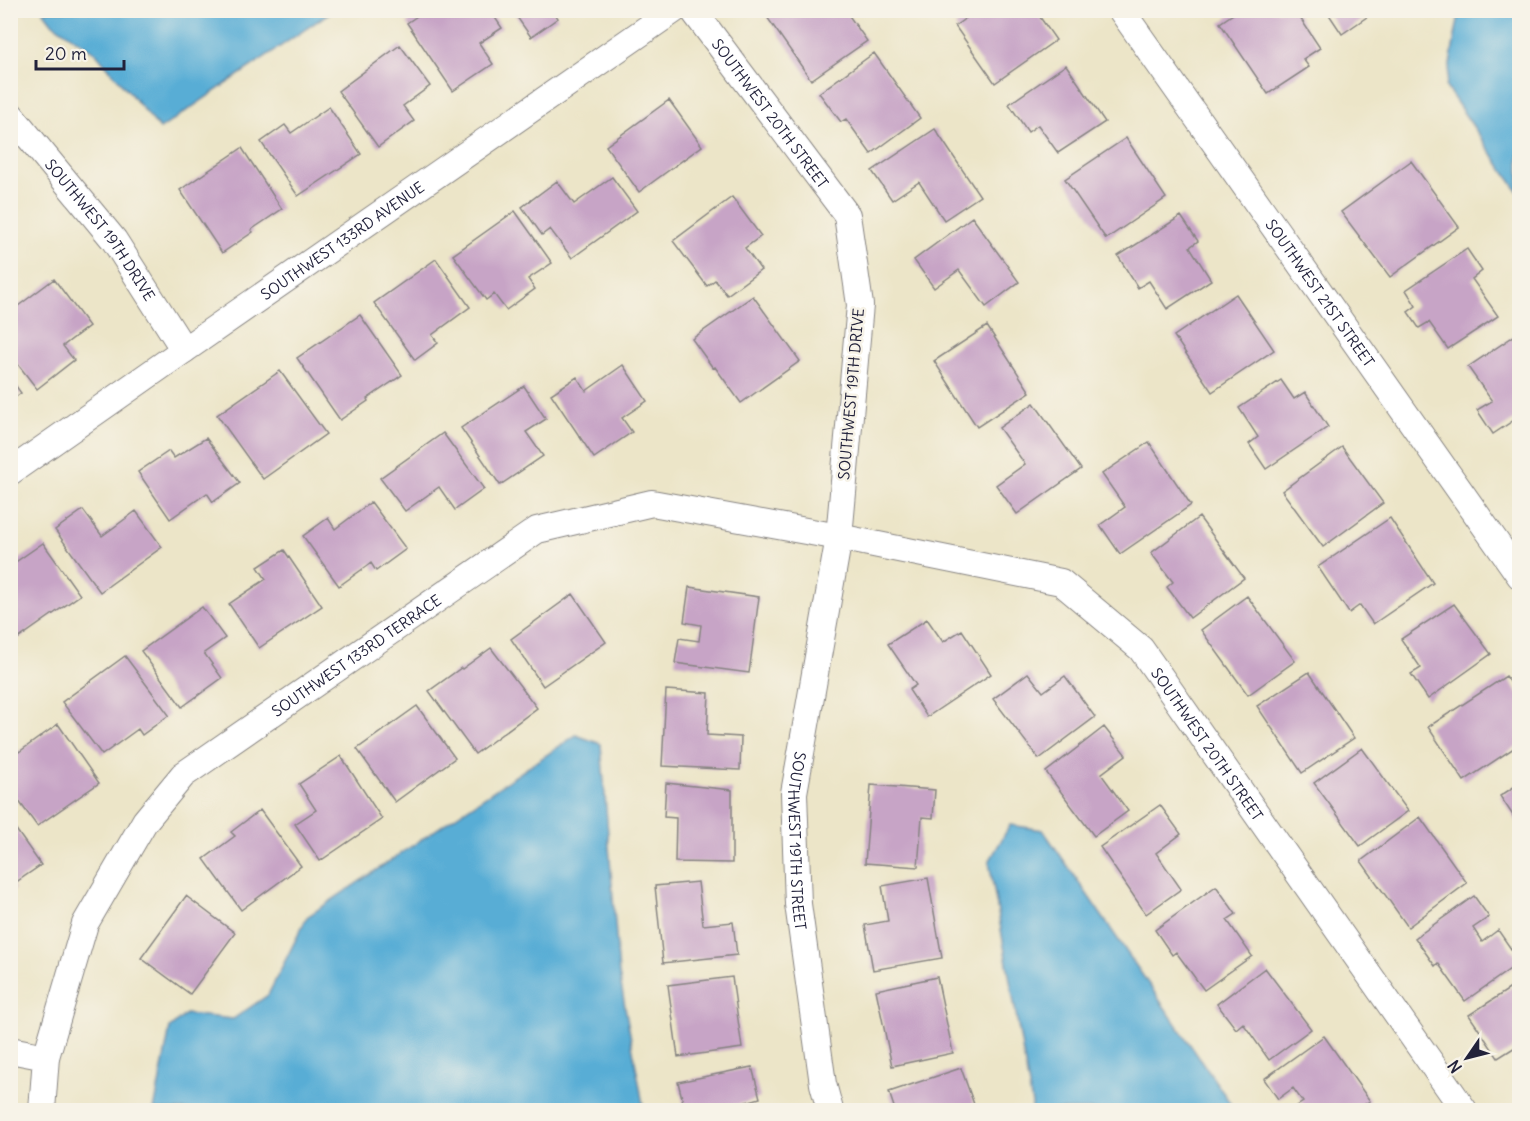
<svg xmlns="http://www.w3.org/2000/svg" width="1530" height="1121" font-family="Delius,sans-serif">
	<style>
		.water { fill: #59add5; stroke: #3e6888; stroke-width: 1.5 }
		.building { fill: #c7a4c6 }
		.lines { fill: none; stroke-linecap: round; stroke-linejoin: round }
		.minor-casing { stroke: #878482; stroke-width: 28 }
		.minor { stroke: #fff; stroke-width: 26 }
		.labels { text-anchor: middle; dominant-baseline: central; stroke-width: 5; stroke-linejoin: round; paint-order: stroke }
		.street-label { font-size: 15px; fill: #22223b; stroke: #f7f3e8 }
	</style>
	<rect width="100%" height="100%" fill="#f7f3e8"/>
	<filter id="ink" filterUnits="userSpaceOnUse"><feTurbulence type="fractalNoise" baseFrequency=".0167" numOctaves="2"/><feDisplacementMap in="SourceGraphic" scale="12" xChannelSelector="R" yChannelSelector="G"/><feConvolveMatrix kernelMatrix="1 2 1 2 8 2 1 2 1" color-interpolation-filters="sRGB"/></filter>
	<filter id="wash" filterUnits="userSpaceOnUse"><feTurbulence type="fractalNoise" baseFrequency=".008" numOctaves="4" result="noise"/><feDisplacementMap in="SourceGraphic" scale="24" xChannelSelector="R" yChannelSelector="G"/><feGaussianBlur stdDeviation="1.35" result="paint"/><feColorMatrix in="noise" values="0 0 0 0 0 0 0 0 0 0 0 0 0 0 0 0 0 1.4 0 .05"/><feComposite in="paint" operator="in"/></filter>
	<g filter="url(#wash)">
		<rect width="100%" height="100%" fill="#ece5c8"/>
		<path class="water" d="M 1464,10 L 1519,11 L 1519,193 L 1446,87 L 1459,14 Z
			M 43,11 L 332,11 L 160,129 L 96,53 L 53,24 Z
			M 576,735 L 601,744 L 619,974 L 644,1110 L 154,1110 L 170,1028 L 186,1014 L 233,1019 L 268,995 L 307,917 Z
			M 1010,825 L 1043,830 L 1235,1110 L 1032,1110 L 1032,1104 L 989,862 Z"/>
		<g id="blocks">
			<path class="building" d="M 426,10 L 438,10 L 440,14 L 445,10 L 490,10 L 502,28 L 479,43 L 493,64 L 453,91 L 407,23 Z
				M 512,10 L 552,10 L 558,18 L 531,37 Z
				M 777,10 L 845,10 L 867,41 L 811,80 L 767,17 Z
				M 977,10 L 1035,10 L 1056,40 L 995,83 L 955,26 Z
				M 1239,10 L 1295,10 L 1320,48 L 1303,59 L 1309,67 L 1268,94 L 1220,23 Z
				M 1326,10 L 1377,10 L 1342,34 Z
				M 400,45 L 430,86 L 403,106 L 414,121 L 378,147 L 338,91 Z
				M 874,53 L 920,118 L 871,154 L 846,119 L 841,122 L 819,93 Z
				M 1066,65 L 1105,122 L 1058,153 L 1038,125 L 1028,132 L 1009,104 Z
				M 669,100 L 702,146 L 639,192 L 606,146 Z
				M 329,107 L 361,154 L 298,196 L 261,142 L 285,125 L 291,133 Z
				M 935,129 L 980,196 L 944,220 L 919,182 L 892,200 L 872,171 Z
				M 1126,138 L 1166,198 L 1106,239 L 1065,179 Z
				M 242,148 L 282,209 L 251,230 L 253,232 L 222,253 L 180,190 Z
				M 1411,161 L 1459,227 L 1390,277 L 1341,212 Z
				M 612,177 L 637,211 L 572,258 L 550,229 L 542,235 L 522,207 L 557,181 L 574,204 Z
				M 732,197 L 761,236 L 745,248 L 761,270 L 727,295 L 715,280 L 707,286 L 673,241 Z
				M 515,211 L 552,263 L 528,279 L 535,289 L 506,310 L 494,294 L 486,300 L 453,255 Z
				M 1181,216 L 1198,241 L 1190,247 L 1211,280 L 1167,309 L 1149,281 L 1138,288 L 1118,256 Z
				M 972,217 L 1019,282 L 986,307 L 959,270 L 934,288 L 914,260 Z
				M 1467,249 L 1482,271 L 1472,279 L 1498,316 L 1448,349 L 1429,322 L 1419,328 L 1408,312 L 1416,306 L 1406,290 Z
				M 436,259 L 470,307 L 432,335 L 438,343 L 415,360 L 374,303 Z
				M 54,279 L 89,326 L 63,346 L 74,360 L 37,389 L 10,354 L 10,312 Z
				M 1236,294 L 1274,350 L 1212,392 L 1174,336 Z
				M 753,296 L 800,361 L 741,403 L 715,367 L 713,368 L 692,339 Z
				M 360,315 L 402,375 L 367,399 L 368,401 L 340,420 L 297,358 Z
				M 987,326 L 1030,392 L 977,427 L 934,361 Z
				M 1520,332 L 1520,416 L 1493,434 L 1477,410 L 1492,401 L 1468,367 Z
				M 623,365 L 647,401 L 622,418 L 632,432 L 594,458 L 551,394 L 577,377 L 586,391 Z
				M 280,371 L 326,434 L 263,479 L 217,415 Z
				M 10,378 L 21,393 L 10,401 Z
				M 1281,380 L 1294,399 L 1305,392 L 1328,427 L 1266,469 L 1249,444 L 1258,437 L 1239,408 Z
				M 524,386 L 546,419 L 526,432 L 543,456 L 500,485 L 461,428 Z
				M 1034,403 L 1081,469 L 1017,514 L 996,485 L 1025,464 L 999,428 Z
				M 443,433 L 484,489 L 455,510 L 439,487 L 405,511 L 380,478 Z
				M 206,438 L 240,483 L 213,502 L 207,493 L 170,519 L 138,472 L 169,451 L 174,458 Z
				M 1149,442 L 1191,505 L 1120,554 L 1100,525 L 1125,507 L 1102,474 Z
				M 1342,447 L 1383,503 L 1323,547 L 1282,491 Z
				M 371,502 L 406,549 L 376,571 L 371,563 L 339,586 L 303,536 L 328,518 L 335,529 Z
				M 83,510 L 102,536 L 136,511 L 162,547 L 100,592 L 55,530 Z
				M 1199,517 L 1244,578 L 1190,618 L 1167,587 L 1173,582 L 1151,553 Z
				M 1390,518 L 1433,583 L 1373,624 L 1360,605 L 1349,613 L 1318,567 Z
				M 43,543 L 80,595 L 19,638 L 10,627 L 10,566 Z
				M 284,550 L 322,606 L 259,648 L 229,604 L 266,579 L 258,567 Z
				M 689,587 L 759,597 L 749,673 L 675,663 L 679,638 L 699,641 L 701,625 L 684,622 Z
				M 573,594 L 606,642 L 543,686 L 511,639 Z
				M 1247,596 L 1295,661 L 1248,695 L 1201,630 Z
				M 1454,604 L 1491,654 L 1428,699 L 1411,674 L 1421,668 L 1401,639 Z
				M 202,607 L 225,638 L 204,653 L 222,678 L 182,707 L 141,651 Z
				M 927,619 L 943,642 L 962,630 L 991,674 L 927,717 L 909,690 L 916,685 L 888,644 Z
				M 491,648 L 537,708 L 475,754 L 429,691 L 461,668 L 462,669 Z
				M 125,656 L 169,715 L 142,735 L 138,729 L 102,755 L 62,702 Z
				M 1309,672 L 1354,738 L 1302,773 L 1257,706 Z
				M 1028,673 L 1043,692 L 1065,676 L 1095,717 L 1039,759 L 993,699 Z
				M 1506,676 L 1520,696 L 1520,744 L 1464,781 L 1428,727 Z
				M 666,690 L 709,693 L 707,735 L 741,737 L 740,770 L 662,766 Z
				M 417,706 L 455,758 L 395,802 L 357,749 Z
				M 58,724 L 99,783 L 37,826 L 10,789 L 10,753 L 17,749 L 19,752 Z
				M 1104,727 L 1126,755 L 1101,774 L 1128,811 L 1094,836 L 1046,772 Z
				M 1362,748 L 1408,811 L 1360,846 L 1314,783 Z
				M 341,756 L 382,819 L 320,861 L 295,824 L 316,810 L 299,784 Z
				M 666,783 L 732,790 L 732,863 L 675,862 L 676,818 L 664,817 Z
				M 1520,783 L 1520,826 L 1500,796 Z
				M 871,785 L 935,790 L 933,818 L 922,817 L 918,867 L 865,863 Z
				M 1160,805 L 1181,834 L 1156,853 L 1181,889 L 1146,914 L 1100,847 Z
				M 260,810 L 301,866 L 241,910 L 204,859 L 235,836 L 231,832 Z
				M 1420,817 L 1467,883 L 1408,927 L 1361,861 Z
				M 10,821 L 41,865 L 12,885 L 15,889 L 10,892 Z
				M 928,878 L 942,958 L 873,970 L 865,925 L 888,921 L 882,886 Z
				M 698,882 L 703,925 L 733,922 L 737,955 L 663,963 L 655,886 Z
				M 1216,886 L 1236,914 L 1227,920 L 1252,956 L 1204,990 L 1176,952 L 1172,955 L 1155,930 Z
				M 186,896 L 235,933 L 190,994 L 141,958 Z
				M 1474,896 L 1489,917 L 1473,928 L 1482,942 L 1498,930 L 1520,962 L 1465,1001 L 1438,963 L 1435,966 L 1415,938 Z
				M 1265,968 L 1311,1029 L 1269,1060 L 1243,1023 L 1236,1029 L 1217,1004 Z
				M 732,977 L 742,1048 L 678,1057 L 668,985 Z
				M 937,977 L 953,1053 L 892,1066 L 876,990 Z
				M 1520,982 L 1520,1044 L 1498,1058 L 1469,1015 Z
				M 1324,1036 L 1370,1101 L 1356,1110 L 1291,1110 L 1303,1102 L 1293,1088 L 1278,1099 L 1264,1079 Z
				M 752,1067 L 760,1098 L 729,1107 L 730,1110 L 685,1110 L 678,1082 Z
				M 961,1068 L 976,1110 L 895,1110 L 889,1092 Z"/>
		</g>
	</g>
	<g filter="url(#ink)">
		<use href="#blocks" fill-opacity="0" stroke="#878482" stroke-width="1.5"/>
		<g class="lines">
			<g class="minor-casing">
				<g id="minor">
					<path id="s1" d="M 693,10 L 847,215 L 860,305 L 839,537 L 794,793 L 798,904 L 823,1084 L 830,1110"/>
					<path id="s2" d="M 1121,10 L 1520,576"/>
					<path id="s3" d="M 10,114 L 114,240 L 184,350"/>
					<path id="s4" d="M 10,472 L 184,350 L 674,10"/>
					<path d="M 10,1050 L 46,1057 L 42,1110"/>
					<path id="s5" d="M 46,1057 L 85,924 L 145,821 L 183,775 L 537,530 L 652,503 L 839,537 L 1061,582 L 1141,649 L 1464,1110"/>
				</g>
			</g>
			<use href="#minor" class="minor"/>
		</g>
	</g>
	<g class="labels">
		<g class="street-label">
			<text stroke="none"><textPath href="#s1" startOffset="129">SOUTHWEST 20TH STREET</textPath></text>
			<text stroke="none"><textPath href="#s3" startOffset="147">SOUTHWEST 19TH DRIVE</textPath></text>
			<text stroke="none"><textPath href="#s4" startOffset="405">SOUTHWEST 133RD AVENUE</textPath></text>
			<text stroke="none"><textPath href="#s2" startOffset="346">SOUTHWEST 21ST STREET</textPath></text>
			<text transform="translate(851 394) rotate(-85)">SOUTHWEST 19TH DRIVE</text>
			<text stroke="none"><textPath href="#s5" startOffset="528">SOUTHWEST 133RD TERRACE</textPath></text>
			<text stroke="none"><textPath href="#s5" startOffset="1503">SOUTHWEST 20TH STREET</textPath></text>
			<text stroke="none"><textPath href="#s1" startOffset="888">SOUTHWEST 19TH STREET</textPath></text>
		</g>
	</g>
	<rect width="1530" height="1121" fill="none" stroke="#f7f3e8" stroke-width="36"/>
	<g transform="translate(1467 1058) rotate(235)" stroke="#f7f3e8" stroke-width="4.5" paint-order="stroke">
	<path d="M0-4.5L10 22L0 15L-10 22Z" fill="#22223b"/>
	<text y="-9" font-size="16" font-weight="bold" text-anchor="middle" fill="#22223b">N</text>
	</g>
	<path d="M36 60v9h88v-9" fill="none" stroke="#22223b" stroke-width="3"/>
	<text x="45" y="60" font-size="18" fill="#22223b" stroke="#f7f3e8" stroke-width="4.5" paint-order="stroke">20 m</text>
</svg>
